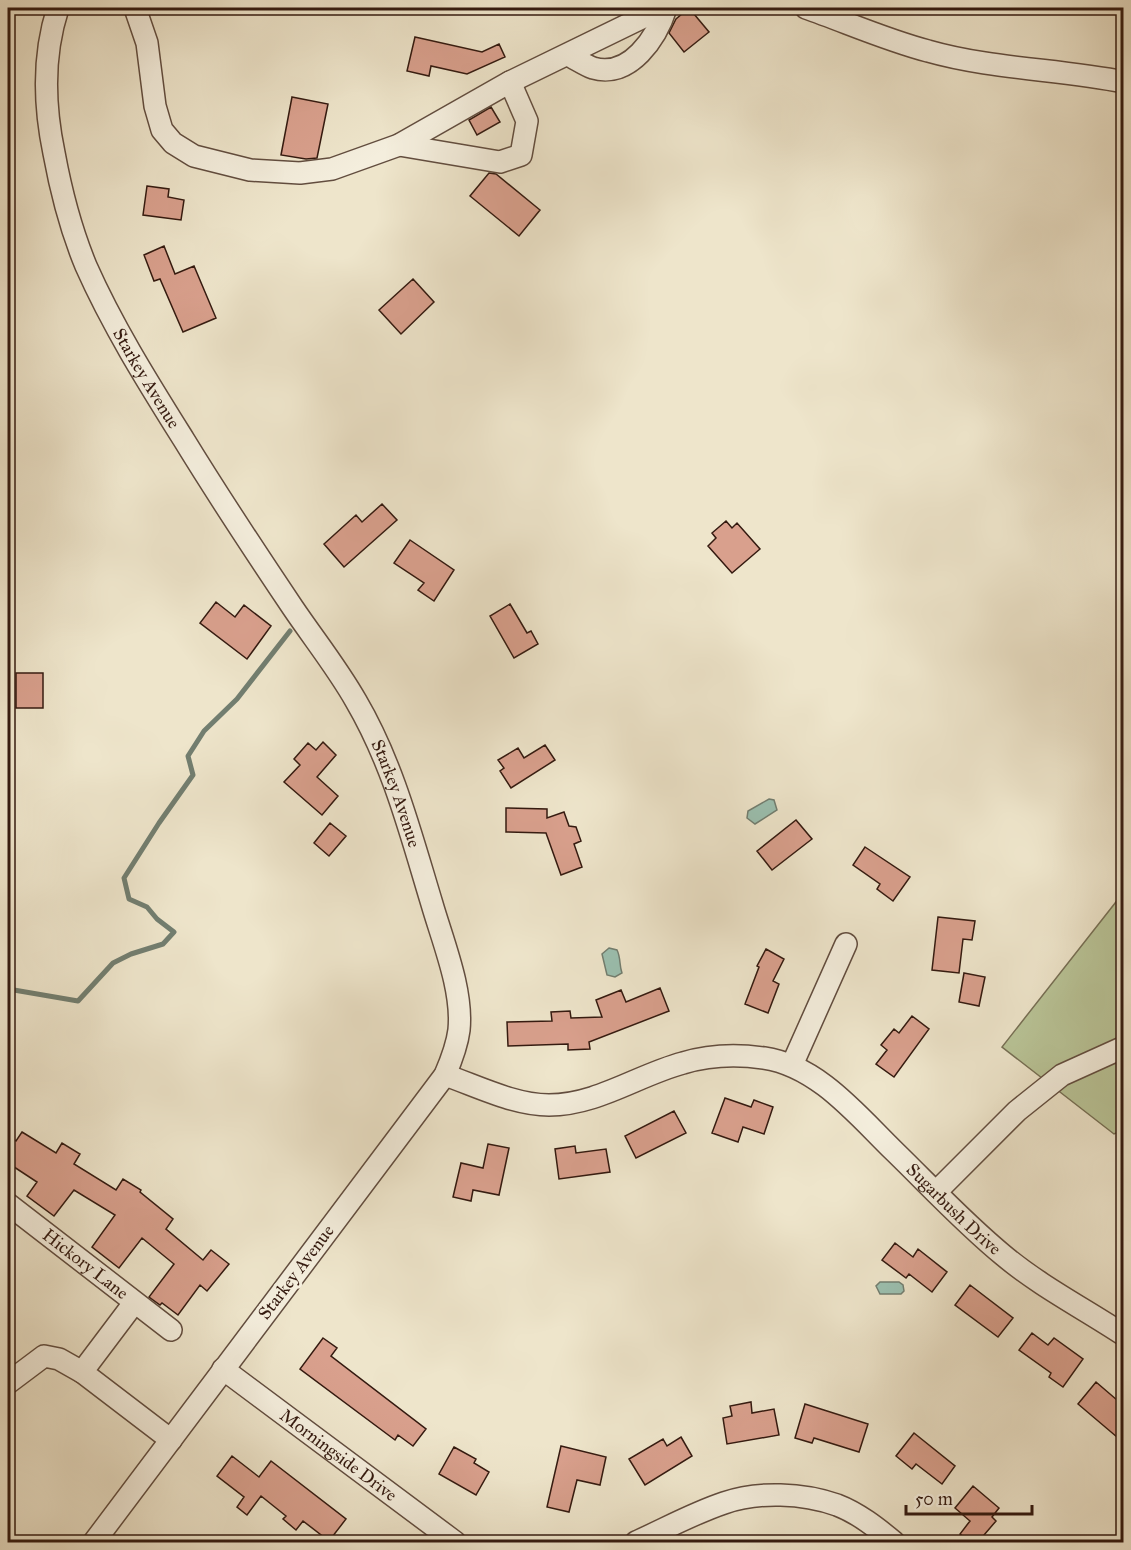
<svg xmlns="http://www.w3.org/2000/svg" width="1131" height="1550" font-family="'IM FELL Great Primer',serif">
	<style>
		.green { fill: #b9c497; stroke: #766f54; stroke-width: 1.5 }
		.water { fill: #9bc0b0; stroke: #727e70; stroke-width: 1.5 }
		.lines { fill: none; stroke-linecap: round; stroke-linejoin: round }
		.stream { stroke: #727e70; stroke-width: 5 }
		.building { fill: #d9a08d; stroke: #341a10; stroke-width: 1.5 }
		.minor-casing { stroke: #624d3f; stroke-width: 24 }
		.minor { stroke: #f4eedd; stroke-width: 21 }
		.labels { text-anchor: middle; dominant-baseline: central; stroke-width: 6; stroke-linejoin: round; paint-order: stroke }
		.street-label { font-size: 18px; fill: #341a10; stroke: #f4eedd }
	</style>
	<rect width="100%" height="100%" fill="#eee5cb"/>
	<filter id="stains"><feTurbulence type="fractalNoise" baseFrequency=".00333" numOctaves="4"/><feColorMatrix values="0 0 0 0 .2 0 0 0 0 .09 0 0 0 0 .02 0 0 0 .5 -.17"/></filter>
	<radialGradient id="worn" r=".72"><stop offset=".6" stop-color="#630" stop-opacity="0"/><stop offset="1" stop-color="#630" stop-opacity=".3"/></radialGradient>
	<path class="green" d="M 1123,893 L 1123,1130 L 1114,1134 L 1002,1047 Z"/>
	<path class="water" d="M 769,799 L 774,800 L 777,810 L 755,824 L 747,818 L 748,811 Z
		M 609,948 L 617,950 C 621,958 619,965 622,973 L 615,977 L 607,975 L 602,954 Z
		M 880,1282 L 899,1282 L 903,1285 L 904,1291 L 901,1294 L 880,1294 L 876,1286 Z"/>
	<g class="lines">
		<path class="stream" d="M 8,989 L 78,1001 L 113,963 L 131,954 L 163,944 L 174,932 L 157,919 L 147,907 L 129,899 L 124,878 L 159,823 L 193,775 L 188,756 L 204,731 L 237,699 L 290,631"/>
	</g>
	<path class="building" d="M 689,8 L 709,32 L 684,52 L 669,33 L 676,19 Z
		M 415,37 L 482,52 L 499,44 L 505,57 L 467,74 L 431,66 L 429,76 L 407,71 Z
		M 292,97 L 328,104 L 317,158 L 306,159 L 281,155 Z
		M 491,107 L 500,122 L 477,135 L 469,120 Z
		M 489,173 L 496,174 L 540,210 L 519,236 L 470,196 Z
		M 147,186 L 169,189 L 168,197 L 184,200 L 181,220 L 143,215 Z
		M 164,246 L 175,274 L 194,266 L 216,318 L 183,332 L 160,279 L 154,281 L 144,255 Z
		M 413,279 L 434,302 L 401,334 L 379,310 Z
		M 382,504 L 397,520 L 344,567 L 324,544 L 356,515 L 362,522 Z
		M 726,521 L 732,528 L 737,523 L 760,549 L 732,573 L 708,546 L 716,538 L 712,533 Z
		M 410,540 L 454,570 L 434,601 L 418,590 L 424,583 L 394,563 Z
		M 216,602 L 235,617 L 244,605 L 271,626 L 247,659 L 200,623 Z
		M 510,604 L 527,633 L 531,631 L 538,644 L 514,658 L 490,616 Z
		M 16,673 L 43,673 L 43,708 L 16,708 Z
		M 323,742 L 336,755 L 317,777 L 338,796 L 322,815 L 284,782 L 300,765 L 294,759 L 308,743 L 316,750 Z
		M 545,745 L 555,760 L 511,788 L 500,771 L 504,768 L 498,760 L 518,748 L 524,758 Z
		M 506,808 L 547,809 L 547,818 L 564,812 L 569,826 L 576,827 L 581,841 L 574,844 L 582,867 L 561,875 L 546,833 L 506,832 Z
		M 796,820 L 812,839 L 772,870 L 757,851 Z
		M 330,823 L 346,836 L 329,856 L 314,843 Z
		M 865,847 L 910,877 L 893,901 L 877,889 L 880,884 L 853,865 Z
		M 938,917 L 975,921 L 972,940 L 963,939 L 959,973 L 932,970 Z
		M 766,949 L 784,959 L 773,981 L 779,984 L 768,1013 L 745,1004 L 759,967 L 757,966 Z
		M 964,973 L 985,977 L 979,1006 L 959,1002 Z
		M 660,988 L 669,1011 L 589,1042 L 590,1049 L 568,1050 L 568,1044 L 508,1046 L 507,1022 L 552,1021 L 551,1012 L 570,1011 L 571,1018 L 602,1017 L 596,1000 L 621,990 L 626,1002 Z
		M 912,1016 L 929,1029 L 894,1077 L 876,1064 L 887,1050 L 881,1045 L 894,1029 L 899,1033 Z
		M 725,1098 L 751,1107 L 754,1100 L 773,1107 L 764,1134 L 743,1127 L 738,1142 L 712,1133 Z
		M 674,1111 L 686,1133 L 636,1158 L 625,1136 Z
		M 22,1132 L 56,1153 L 62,1143 L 80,1154 L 74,1164 L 116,1190 L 123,1179 L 141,1190 L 140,1192 L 173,1219 L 166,1229 L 203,1260 L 211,1250 L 229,1264 L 207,1291 L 200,1285 L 178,1315 L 162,1303 L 160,1305 L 149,1297 L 174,1264 L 142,1238 L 119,1268 L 92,1247 L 115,1215 L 74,1190 L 54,1216 L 27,1196 L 37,1182 L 8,1163 L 8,1135 L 16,1141 Z
		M 488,1144 L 509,1148 L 499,1195 L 473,1190 L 471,1201 L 453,1197 L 461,1163 L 483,1168 Z
		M 575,1146 L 576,1153 L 606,1149 L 610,1172 L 559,1179 L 555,1149 Z
		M 895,1243 L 913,1257 L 918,1249 L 947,1272 L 932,1292 L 909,1274 L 906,1278 L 882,1260 Z
		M 970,1285 L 1013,1318 L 998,1337 L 955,1305 Z
		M 1032,1333 L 1048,1345 L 1054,1338 L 1083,1359 L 1063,1387 L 1049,1377 L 1051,1373 L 1019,1350 Z
		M 323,1338 L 337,1348 L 331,1356 L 426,1429 L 413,1446 L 398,1435 L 395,1440 L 300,1369 Z
		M 1096,1382 L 1124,1406 L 1124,1443 L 1078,1404 Z
		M 751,1402 L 752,1413 L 774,1409 L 779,1435 L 727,1444 L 723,1418 L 732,1416 L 730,1406 Z
		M 805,1404 L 868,1424 L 859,1452 L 814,1438 L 812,1443 L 795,1438 Z
		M 914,1433 L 955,1466 L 942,1484 L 916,1464 L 912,1469 L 896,1456 Z
		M 681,1437 L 692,1456 L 645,1485 L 629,1459 L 663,1439 L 667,1446 Z
		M 561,1446 L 606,1457 L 600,1485 L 577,1480 L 569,1512 L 547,1507 Z
		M 454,1447 L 476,1459 L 474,1463 L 489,1472 L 476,1495 L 439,1474 Z
		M 232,1456 L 259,1477 L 271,1461 L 346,1519 L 329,1541 L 303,1521 L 296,1530 L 283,1519 L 286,1516 L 261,1496 L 247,1515 L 237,1507 L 244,1497 L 217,1476 Z
		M 973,1486 L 999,1508 L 992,1517 L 996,1521 L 978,1542 L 970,1542 L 960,1534 L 970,1521 L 955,1508 Z"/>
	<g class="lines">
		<g class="minor-casing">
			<g id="minor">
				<path id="s1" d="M 58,8 C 43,54 44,105 54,153 C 61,191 71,230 86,266 C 113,327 149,384 184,440 C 219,497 256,553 293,608 C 314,639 338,669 356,701 C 393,764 411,835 432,904 C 443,942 463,990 459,1030 C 457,1046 451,1061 445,1075 L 94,1542"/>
				<path d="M 135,8 L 147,43 L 155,106 L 162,130 L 173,143 L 194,156 L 250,170 L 300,173 L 332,169 L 399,145 L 510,82 L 662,8"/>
				<path d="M 806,8 C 846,22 886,40 928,51 C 991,69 1059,69 1124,82"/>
				<path d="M 568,55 C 576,59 585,65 593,68 C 630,79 657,37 666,8"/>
				<path d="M 399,145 L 500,162 L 521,155 L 527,121 L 510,82"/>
				<path d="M 792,1065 L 846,944"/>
				<path id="s2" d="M 445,1075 C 477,1086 514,1105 549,1105 C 597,1105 638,1075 683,1063 C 709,1055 736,1054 764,1058 C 818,1066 857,1115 894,1151 C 930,1186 964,1223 1003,1255 C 1040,1286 1083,1308 1124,1335"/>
				<path d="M 936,1192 L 1017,1111 L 1062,1075 L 1124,1047"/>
				<path id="s3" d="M 8,1204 L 171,1330"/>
				<path d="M 134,1303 L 82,1372 L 171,1440"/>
				<path id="s4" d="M 223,1369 L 455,1542"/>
				<path d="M 8,1383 L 44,1356 L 59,1359 L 82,1372"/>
				<path d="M 636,1542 C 665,1529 694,1513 724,1503 C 758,1491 803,1493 837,1505 C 858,1513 877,1528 894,1542"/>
			</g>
		</g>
		<use href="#minor" class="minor"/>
	</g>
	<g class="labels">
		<g class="street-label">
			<text stroke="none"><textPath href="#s1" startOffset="392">Starkey Avenue</textPath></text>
			<text stroke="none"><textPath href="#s1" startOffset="878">Starkey Avenue</textPath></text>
			<text stroke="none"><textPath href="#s2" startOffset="578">Sugarbush Drive</textPath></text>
			<text stroke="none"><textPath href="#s3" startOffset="98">Hickory Lane</textPath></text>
			<text transform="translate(296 1272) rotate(-53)">Starkey Avenue</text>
			<text stroke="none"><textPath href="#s4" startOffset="144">Morningside Drive</textPath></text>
		</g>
	</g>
	<rect width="1131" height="1550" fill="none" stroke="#eee5cb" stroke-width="30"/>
	<rect x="9" y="9" width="1113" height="1532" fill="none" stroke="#341a10" stroke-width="3"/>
	<rect x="15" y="15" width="1101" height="1520" fill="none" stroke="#341a10" stroke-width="1.5"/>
	<path d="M906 1505v9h126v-9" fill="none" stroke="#341a10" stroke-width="3"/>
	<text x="915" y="1505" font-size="18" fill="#341a10" stroke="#f4eedd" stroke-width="4.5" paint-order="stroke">50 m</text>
	<rect width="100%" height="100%" filter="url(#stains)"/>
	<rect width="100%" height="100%" fill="url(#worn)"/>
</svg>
